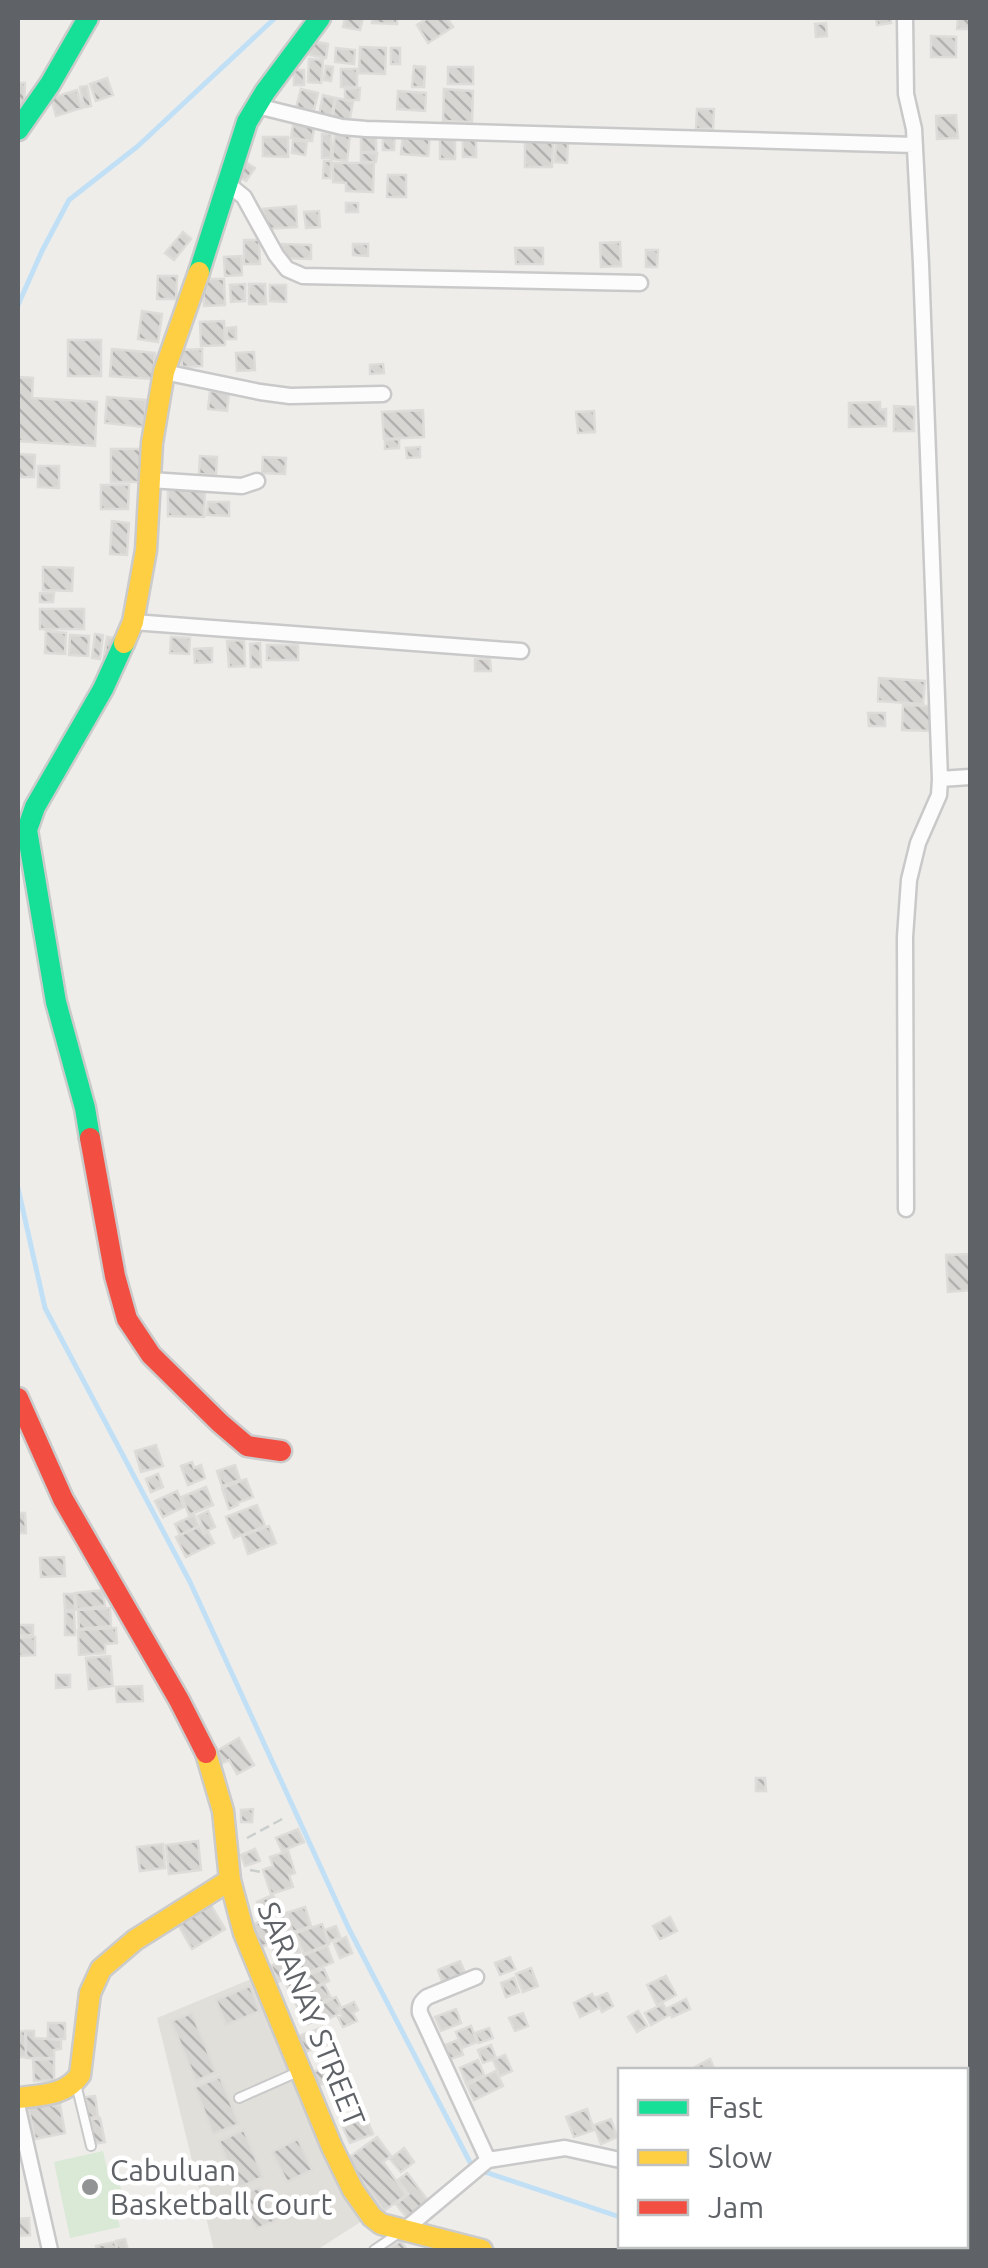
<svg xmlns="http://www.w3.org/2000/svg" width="988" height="2268" font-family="Ubuntu,sans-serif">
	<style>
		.education { fill: #e1dfda }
		.park { fill: #d9e9d6 }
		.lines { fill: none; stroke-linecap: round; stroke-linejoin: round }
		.stream { stroke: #c1e0f6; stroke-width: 5 }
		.building { fill: url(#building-back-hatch); stroke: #dedcd9; stroke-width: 2.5 }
		.lane-casing { stroke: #c9c9ca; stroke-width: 12 }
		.street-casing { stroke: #c9c9ca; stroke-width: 19 }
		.fast-casing { stroke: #cbcbcb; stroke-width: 25 }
		.slow-casing { stroke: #cbcbcb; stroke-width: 25 }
		.jam-casing { stroke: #cbcbcb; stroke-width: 25 }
		.path { stroke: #cacecc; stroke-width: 2.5; stroke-dasharray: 10 5; stroke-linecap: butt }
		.lane { stroke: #fcfcfc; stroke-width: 8 }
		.street { stroke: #fcfcfc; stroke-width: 14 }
		.fast { stroke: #16e098; stroke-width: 20 }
		.slow { stroke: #ffcf43; stroke-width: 20 }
		.jam { stroke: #f24e42; stroke-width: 20 }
		.poi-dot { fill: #919395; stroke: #fff; stroke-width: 4 }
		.labels { text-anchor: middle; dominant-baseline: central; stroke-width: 9; stroke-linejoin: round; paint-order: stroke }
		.street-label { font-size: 30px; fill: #5f6367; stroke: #fff }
		.poi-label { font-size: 30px; fill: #5f6367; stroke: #fff; text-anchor: start }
	</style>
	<defs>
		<pattern id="building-back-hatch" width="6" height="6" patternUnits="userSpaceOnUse" patternTransform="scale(2.5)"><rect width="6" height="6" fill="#d7d6d3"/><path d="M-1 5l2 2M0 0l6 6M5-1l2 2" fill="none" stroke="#b2b1af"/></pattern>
	</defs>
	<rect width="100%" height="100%" fill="#eeedea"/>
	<path class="education" d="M 251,1979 L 362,2221 L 317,2250 L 214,2250 L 157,2018 Z"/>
	<path class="park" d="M 103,2151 L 107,2169 L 116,2168 L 125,2205 L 115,2208 L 120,2227 L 70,2238 L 54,2162 Z"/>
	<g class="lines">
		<path class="stream" d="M 18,305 L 42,251 L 69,200 L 138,146 L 275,18
			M 18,1188 L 45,1308 L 190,1582 L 349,1929 L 473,2168 L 620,2217
			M 706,2246 L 721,2250"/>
	</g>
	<path class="building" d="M 345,18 L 363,18 L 360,30 L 343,27 Z
		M 372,18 L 397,18 L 397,24 L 372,23 Z
		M 428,18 L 447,18 L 453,27 L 428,43 L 417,25 Z
		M 876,18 L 891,18 L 891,23 L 877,25 Z
		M 958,18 L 970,18 L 970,29 L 957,29 Z
		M 826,23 L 827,36 L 816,37 L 815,24 Z
		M 931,36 L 956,37 L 956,57 L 931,57 Z
		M 312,41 L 328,44 L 326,58 L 310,55 Z
		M 360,47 L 386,48 L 385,74 L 359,73 Z
		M 336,48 L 355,50 L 354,64 L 335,62 Z
		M 391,48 L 400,48 L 400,64 L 391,64 Z
		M 309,59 L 323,60 L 321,83 L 308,82 Z
		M 326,66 L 333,67 L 331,81 L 324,80 Z
		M 414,66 L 425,67 L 424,87 L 412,87 Z
		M 448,67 L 473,67 L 473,84 L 448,84 Z
		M 341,69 L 357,69 L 357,87 L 341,87 Z
		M 294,70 L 304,70 L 304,85 L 294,85 Z
		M 107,78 L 113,95 L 96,101 L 90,84 Z
		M 18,83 L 25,83 L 24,112 L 18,112 Z
		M 87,86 L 91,106 L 84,107 L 80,87 Z
		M 360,88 L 359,100 L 345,100 L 345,89 Z
		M 301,89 L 318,93 L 314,110 L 296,108 Z
		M 444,89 L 473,91 L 472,122 L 443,121 Z
		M 77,90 L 82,108 L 56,116 L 51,98 Z
		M 398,91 L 426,93 L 425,111 L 397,109 Z
		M 323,95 L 335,98 L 331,117 L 319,115 Z
		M 336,98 L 353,102 L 349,123 L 332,120 Z
		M 697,109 L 714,109 L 713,129 L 696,129 Z
		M 956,115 L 958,138 L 937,139 L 936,116 Z
		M 294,119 L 315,123 L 312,141 L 291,138 Z
		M 361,131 L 376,131 L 376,152 L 361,152 Z
		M 322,134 L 331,134 L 331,158 L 322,158 Z
		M 335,134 L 350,135 L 347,161 L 332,159 Z
		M 383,134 L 395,134 L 394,150 L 383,150 Z
		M 403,134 L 430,136 L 428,156 L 401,154 Z
		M 263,137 L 288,137 L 288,157 L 263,156 Z
		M 440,138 L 455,138 L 455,159 L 440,159 Z
		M 463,138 L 476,138 L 476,157 L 463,157 Z
		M 293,140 L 307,142 L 305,155 L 292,153 Z
		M 525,140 L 553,141 L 552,167 L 525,167 Z
		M 556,141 L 568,142 L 567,163 L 555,162 Z
		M 361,153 L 377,153 L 376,162 L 361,162 Z
		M 324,161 L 331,161 L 330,178 L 323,178 Z
		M 247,163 L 255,168 L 246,181 L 238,176 Z
		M 333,163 L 374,163 L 373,192 L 346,191 L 346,183 L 333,182 Z
		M 388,175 L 406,175 L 406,197 L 387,197 Z
		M 346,203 L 358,203 L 358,212 L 346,212 Z
		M 296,206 L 297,227 L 265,229 L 263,209 Z
		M 319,211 L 320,227 L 306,228 L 304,212 Z
		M 183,232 L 191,239 L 174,260 L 165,253 Z
		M 244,240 L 259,240 L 260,264 L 244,264 Z
		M 620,242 L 621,266 L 601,267 L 600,243 Z
		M 282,244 L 311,245 L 311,259 L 282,258 Z
		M 353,244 L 368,244 L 368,256 L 353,255 Z
		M 515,248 L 543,248 L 543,264 L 516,264 Z
		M 646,250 L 658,250 L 657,267 L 646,267 Z
		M 241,256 L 242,275 L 225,276 L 224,257 Z
		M 158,276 L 177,276 L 176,299 L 157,299 Z
		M 203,279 L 224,279 L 225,305 L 204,306 Z
		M 245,284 L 245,301 L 231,302 L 230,285 Z
		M 249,284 L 265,284 L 266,304 L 249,304 Z
		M 270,285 L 286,285 L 286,302 L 270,301 Z
		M 142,311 L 162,314 L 158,342 L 138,339 Z
		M 224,321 L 225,345 L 201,346 L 200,322 Z
		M 236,327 L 236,339 L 227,339 L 227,328 Z
		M 68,340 L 101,340 L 101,376 L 68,376 Z
		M 112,349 L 155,353 L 153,379 L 110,376 Z
		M 202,349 L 202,366 L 182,367 L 181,350 Z
		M 254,352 L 255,370 L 237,371 L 236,353 Z
		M 383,364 L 384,373 L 370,374 L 370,365 Z
		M 18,377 L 33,378 L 32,398 L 97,402 L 95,446 L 18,441 Z
		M 210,391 L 229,393 L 227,411 L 208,409 Z
		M 107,397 L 146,400 L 144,427 L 105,423 Z
		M 880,402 L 880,410 L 886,409 L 886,426 L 849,427 L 849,403 Z
		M 894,406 L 914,407 L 914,431 L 894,431 Z
		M 423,410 L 424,437 L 384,439 L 382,412 Z
		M 594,411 L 595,432 L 578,433 L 576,412 Z
		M 399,439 L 399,448 L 385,449 L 385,440 Z
		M 420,447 L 420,457 L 407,458 L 406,448 Z
		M 111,449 L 144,449 L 144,482 L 111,482 Z
		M 18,454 L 35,455 L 34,477 L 18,477 Z
		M 200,456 L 217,457 L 216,475 L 199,474 Z
		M 263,457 L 286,458 L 285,474 L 262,473 Z
		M 38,466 L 59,466 L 59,488 L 38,487 Z
		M 101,485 L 129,485 L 128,509 L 101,509 Z
		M 168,489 L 205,490 L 204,517 L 168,516 Z
		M 208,502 L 229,502 L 229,516 L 207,515 Z
		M 112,521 L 129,523 L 127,555 L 110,554 Z
		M 43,567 L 73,568 L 72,591 L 43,590 Z
		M 40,593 L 54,593 L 53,602 L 40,602 Z
		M 40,609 L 84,609 L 84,629 L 40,629 Z
		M 46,631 L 66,633 L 65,654 L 45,653 Z
		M 95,634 L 103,635 L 100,659 L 92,658 Z
		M 70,635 L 89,636 L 88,656 L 69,655 Z
		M 107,637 L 116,638 L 113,659 L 104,658 Z
		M 171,637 L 190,638 L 189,654 L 170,653 Z
		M 244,640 L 245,666 L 229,667 L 227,641 Z
		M 260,643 L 261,667 L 251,667 L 250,644 Z
		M 267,645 L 298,645 L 298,660 L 267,660 Z
		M 212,648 L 212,662 L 195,663 L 194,649 Z
		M 475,659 L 490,659 L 491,671 L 475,671 Z
		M 879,678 L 925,681 L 923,704 L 878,701 Z
		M 903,705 L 935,706 L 934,731 L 902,730 Z
		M 868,713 L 885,713 L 885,726 L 869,726 Z
		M 969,1254 L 970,1290 L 948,1292 L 946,1255 Z
		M 156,1445 L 163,1466 L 141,1472 L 135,1451 Z
		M 192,1462 L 194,1468 L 201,1465 L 205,1478 L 188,1485 L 181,1466 Z
		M 235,1465 L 240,1480 L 222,1486 L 217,1471 Z
		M 158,1474 L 163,1487 L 151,1492 L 146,1479 Z
		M 246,1479 L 253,1497 L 237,1503 L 238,1505 L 229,1509 L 222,1488 Z
		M 206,1487 L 213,1505 L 189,1515 L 182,1497 Z
		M 177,1491 L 184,1507 L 163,1517 L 155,1501 Z
		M 257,1505 L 265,1526 L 234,1538 L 226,1517 Z
		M 208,1511 L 215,1527 L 205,1532 L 198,1516 Z
		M 18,1513 L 25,1513 L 26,1533 L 18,1533 Z
		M 194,1515 L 199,1526 L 180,1535 L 175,1524 Z
		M 200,1526 L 204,1534 L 208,1532 L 214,1543 L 186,1557 L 176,1537 Z
		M 269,1526 L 276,1543 L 248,1554 L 242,1536 Z
		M 64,1557 L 65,1576 L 41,1577 L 40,1558 Z
		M 103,1590 L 105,1606 L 77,1609 L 75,1593 Z
		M 64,1594 L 74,1594 L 75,1610 L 65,1610 Z
		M 110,1608 L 111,1626 L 79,1629 L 78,1610 Z
		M 65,1612 L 74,1612 L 75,1635 L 65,1635 Z
		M 18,1625 L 33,1625 L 33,1635 L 18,1635 Z
		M 116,1628 L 117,1643 L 105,1644 L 105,1653 L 79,1655 L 78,1630 Z
		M 35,1637 L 35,1655 L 18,1656 L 18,1638 Z
		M 110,1656 L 113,1686 L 89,1689 L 86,1658 Z
		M 56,1675 L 70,1675 L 70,1687 L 56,1688 Z
		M 142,1686 L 143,1701 L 117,1702 L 116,1687 Z
		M 239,1738 L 254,1765 L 237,1774 L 229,1760 L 221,1764 L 215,1752 Z
		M 756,1778 L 765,1778 L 766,1791 L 756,1791 Z
		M 253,1809 L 252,1822 L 241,1822 L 241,1810 Z
		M 298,1829 L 304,1842 L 282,1851 L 276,1838 Z
		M 198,1841 L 201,1870 L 169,1874 L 166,1845 Z
		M 163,1844 L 165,1868 L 140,1871 L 137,1847 Z
		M 255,1849 L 260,1861 L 245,1866 L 241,1855 Z
		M 288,1851 L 295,1873 L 289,1875 L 293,1887 L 271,1894 L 263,1870 L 273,1866 L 270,1857 Z
		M 273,1895 L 280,1911 L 264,1918 L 257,1902 Z
		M 209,1902 L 225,1929 L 192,1949 L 176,1921 Z
		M 305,1907 L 311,1926 L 293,1932 L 286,1913 Z
		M 284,1912 L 293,1934 L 261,1947 L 252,1925 Z
		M 670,1917 L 677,1931 L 660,1939 L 653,1926 Z
		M 322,1924 L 329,1944 L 304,1954 L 296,1933 Z
		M 336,1926 L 340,1937 L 329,1942 L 325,1930 Z
		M 294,1936 L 300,1952 L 277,1961 L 272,1945 Z
		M 346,1937 L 352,1953 L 340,1958 L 334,1943 Z
		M 327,1946 L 333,1962 L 303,1975 L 297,1958 Z
		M 293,1956 L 300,1973 L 278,1982 L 271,1966 Z
		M 510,1957 L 515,1969 L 500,1975 L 495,1963 Z
		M 460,1961 L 466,1975 L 443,1984 L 438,1970 Z
		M 531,1968 L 538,1986 L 523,1992 L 516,1974 Z
		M 324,1969 L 329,1981 L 309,1989 L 305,1976 Z
		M 301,1973 L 308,1988 L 291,1995 L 285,1981 Z
		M 666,1976 L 676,1995 L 657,2005 L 647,1985 Z
		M 514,1978 L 519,1992 L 506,1997 L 501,1983 Z
		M 324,1984 L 331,1998 L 318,2004 L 323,2018 L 308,2024 L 301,2008 L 298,2009 L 293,1997 Z
		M 250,1986 L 260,2011 L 226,2025 L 216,2000 Z
		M 607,1993 L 613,2006 L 602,2012 L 595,1998 Z
		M 592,1994 L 599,2008 L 580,2017 L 574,2003 Z
		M 336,1997 L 341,2007 L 338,2009 L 340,2013 L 326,2020 L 319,2005 Z
		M 686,1999 L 690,2009 L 672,2017 L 668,2008 Z
		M 354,2002 L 358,2010 L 353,2013 L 357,2021 L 343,2027 L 338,2017 L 342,2016 L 339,2009 Z
		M 663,2004 L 669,2015 L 651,2025 L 645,2013 Z
		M 456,2009 L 461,2023 L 441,2031 L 435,2017 Z
		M 638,2011 L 647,2026 L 637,2032 L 628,2017 Z
		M 192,2013 L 216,2072 L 196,2081 L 171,2021 Z
		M 523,2013 L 528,2026 L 515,2031 L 509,2018 Z
		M 48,2023 L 65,2023 L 65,2039 L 48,2039 Z
		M 325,2026 L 331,2042 L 317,2048 L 311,2032 Z
		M 471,2026 L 477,2042 L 462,2048 L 456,2032 Z
		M 489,2028 L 493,2038 L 479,2043 L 475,2033 Z
		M 25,2031 L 26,2057 L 18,2057 L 18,2032 Z
		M 26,2031 L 34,2031 L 34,2038 L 61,2040 L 61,2049 L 54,2050 L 54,2058 L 26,2058 Z
		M 309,2032 L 316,2047 L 306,2052 L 299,2036 Z
		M 458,2040 L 463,2055 L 450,2059 L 445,2045 Z
		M 491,2045 L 496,2058 L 483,2063 L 478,2050 Z
		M 505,2055 L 512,2071 L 500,2076 L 493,2060 Z
		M 342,2058 L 352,2079 L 328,2091 L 324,2083 L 318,2086 L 312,2073 Z
		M 54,2059 L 54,2080 L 34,2081 L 33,2060 Z
		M 710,2059 L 715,2070 L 697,2070 L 695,2067 Z
		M 478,2060 L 484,2075 L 466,2083 L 460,2068 Z
		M 496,2071 L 503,2086 L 474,2100 L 467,2085 Z
		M 220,2077 L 239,2124 L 213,2134 L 195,2087 Z
		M 348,2082 L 354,2096 L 341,2102 L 335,2088 Z
		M 95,2096 L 98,2117 L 88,2118 L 85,2097 Z
		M 52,2101 L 53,2106 L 60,2105 L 65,2133 L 35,2139 L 28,2106 Z
		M 587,2109 L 594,2130 L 574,2137 L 566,2117 Z
		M 366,2117 L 373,2134 L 350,2143 L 343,2127 Z
		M 100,2118 L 105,2142 L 94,2144 L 89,2120 Z
		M 611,2119 L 617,2137 L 601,2144 L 594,2125 Z
		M 244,2130 L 263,2177 L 238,2188 L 219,2141 Z
		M 377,2137 L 391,2156 L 383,2162 L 406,2195 L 384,2211 L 347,2159 Z
		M 298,2139 L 312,2170 L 287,2182 L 272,2152 Z
		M 404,2148 L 414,2162 L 401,2172 L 390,2159 Z
		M 970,2168 L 970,2196 L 966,2197 L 966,2169 Z
		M 407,2173 L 430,2203 L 408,2219 L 396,2204 L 409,2194 L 398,2180 Z
		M 260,2187 L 276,2221 L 256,2229 L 241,2195 Z
		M 29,2218 L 30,2235 L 18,2236 L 18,2219 Z
		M 125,2239 L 128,2250 L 117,2250 L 116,2241 Z
		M 401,2241 L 407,2250 L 390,2250 L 389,2248 Z
		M 115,2242 L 117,2250 L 97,2250 L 96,2246 Z"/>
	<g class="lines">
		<g class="lane-casing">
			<path id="lane" d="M 76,2084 L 91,2146
				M 239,2098 L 300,2071
				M 374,2250 L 399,2233"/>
		</g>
		<g class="street-casing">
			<path id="street" d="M 905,18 L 906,94 L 914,129 L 921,264 L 940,779 L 939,795 L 918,843 L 909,880 L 905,937 L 906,1209
				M 257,106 L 342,127 L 366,129 L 915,145
				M 228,184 L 244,197 L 276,255 L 287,269 L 303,276 L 640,283
				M 164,372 L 260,392 L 290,396 L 383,394
				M 150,480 L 242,486 L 257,481
				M 133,622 L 521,651
				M 940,779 L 970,777
				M 476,1977 L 427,1997 C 421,2002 419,2005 420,2013 L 488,2160
				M 18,2109 L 50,2250
				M 966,2151 L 970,2150
				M 966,2200 L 970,2200
				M 403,2231 L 488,2160 L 565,2148 L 620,2160"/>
		</g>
		<g class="fast-casing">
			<path id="fast" d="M 18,130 L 50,84 L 88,18
				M 199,272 L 247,122 L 265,92 L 320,18
				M 90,1138 L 85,1108 L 56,1002 L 27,830 L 35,807 L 103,689 L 124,643"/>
		</g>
		<g class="slow-casing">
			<path id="slow" d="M 124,643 L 133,622 L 146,550 L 152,443 L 164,372 L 199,272
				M 206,1753 L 223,1811 L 230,1880 L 244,1933 L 332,2147 L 353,2190 L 372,2217 L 381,2224 L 482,2250
				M 18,2098 C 41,2095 65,2096 80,2075 L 90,1993 L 101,1969 L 135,1940 L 230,1880"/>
		</g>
		<g class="jam-casing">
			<path id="jam" d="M 90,1138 L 115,1276 L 127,1319 L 151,1355 L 220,1423 L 247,1446 L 281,1451
				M 18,1398 L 63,1499 L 179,1700 L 206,1753"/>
		</g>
		<path class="path" d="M 247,1838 L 284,1818
			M 250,1870 L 261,1872"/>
		<use href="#lane" class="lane"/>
		<use href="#street" class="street"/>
		<use href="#fast" class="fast"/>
		<use href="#slow" class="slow"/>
		<use href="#jam" class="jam"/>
	</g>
	<circle class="poi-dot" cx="90" cy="2187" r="10"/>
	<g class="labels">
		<g class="street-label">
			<text transform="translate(312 2014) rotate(68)">SARANAY STREET</text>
		</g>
		<g class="poi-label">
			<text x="110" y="2170">Cabuluan<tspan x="110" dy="34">Basketball Court</tspan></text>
		</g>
	</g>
	<rect width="988" height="2268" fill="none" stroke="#5f6367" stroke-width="40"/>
	<rect x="618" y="2068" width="350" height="180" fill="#ffffff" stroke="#bfc1c2" stroke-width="2.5"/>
	<rect x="638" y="2100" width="50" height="15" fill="#16e098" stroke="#bfc1c2" stroke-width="2.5"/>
	<text x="708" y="2118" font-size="30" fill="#5f6367">Fast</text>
	<rect x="638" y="2150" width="50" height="15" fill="#ffcf43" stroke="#bfc1c2" stroke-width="2.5"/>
	<text x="708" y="2168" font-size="30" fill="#5f6367">Slow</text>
	<rect x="638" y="2200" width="50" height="15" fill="#f24e42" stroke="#bfc1c2" stroke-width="2.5"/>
	<text x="708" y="2218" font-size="30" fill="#5f6367">Jam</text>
</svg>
